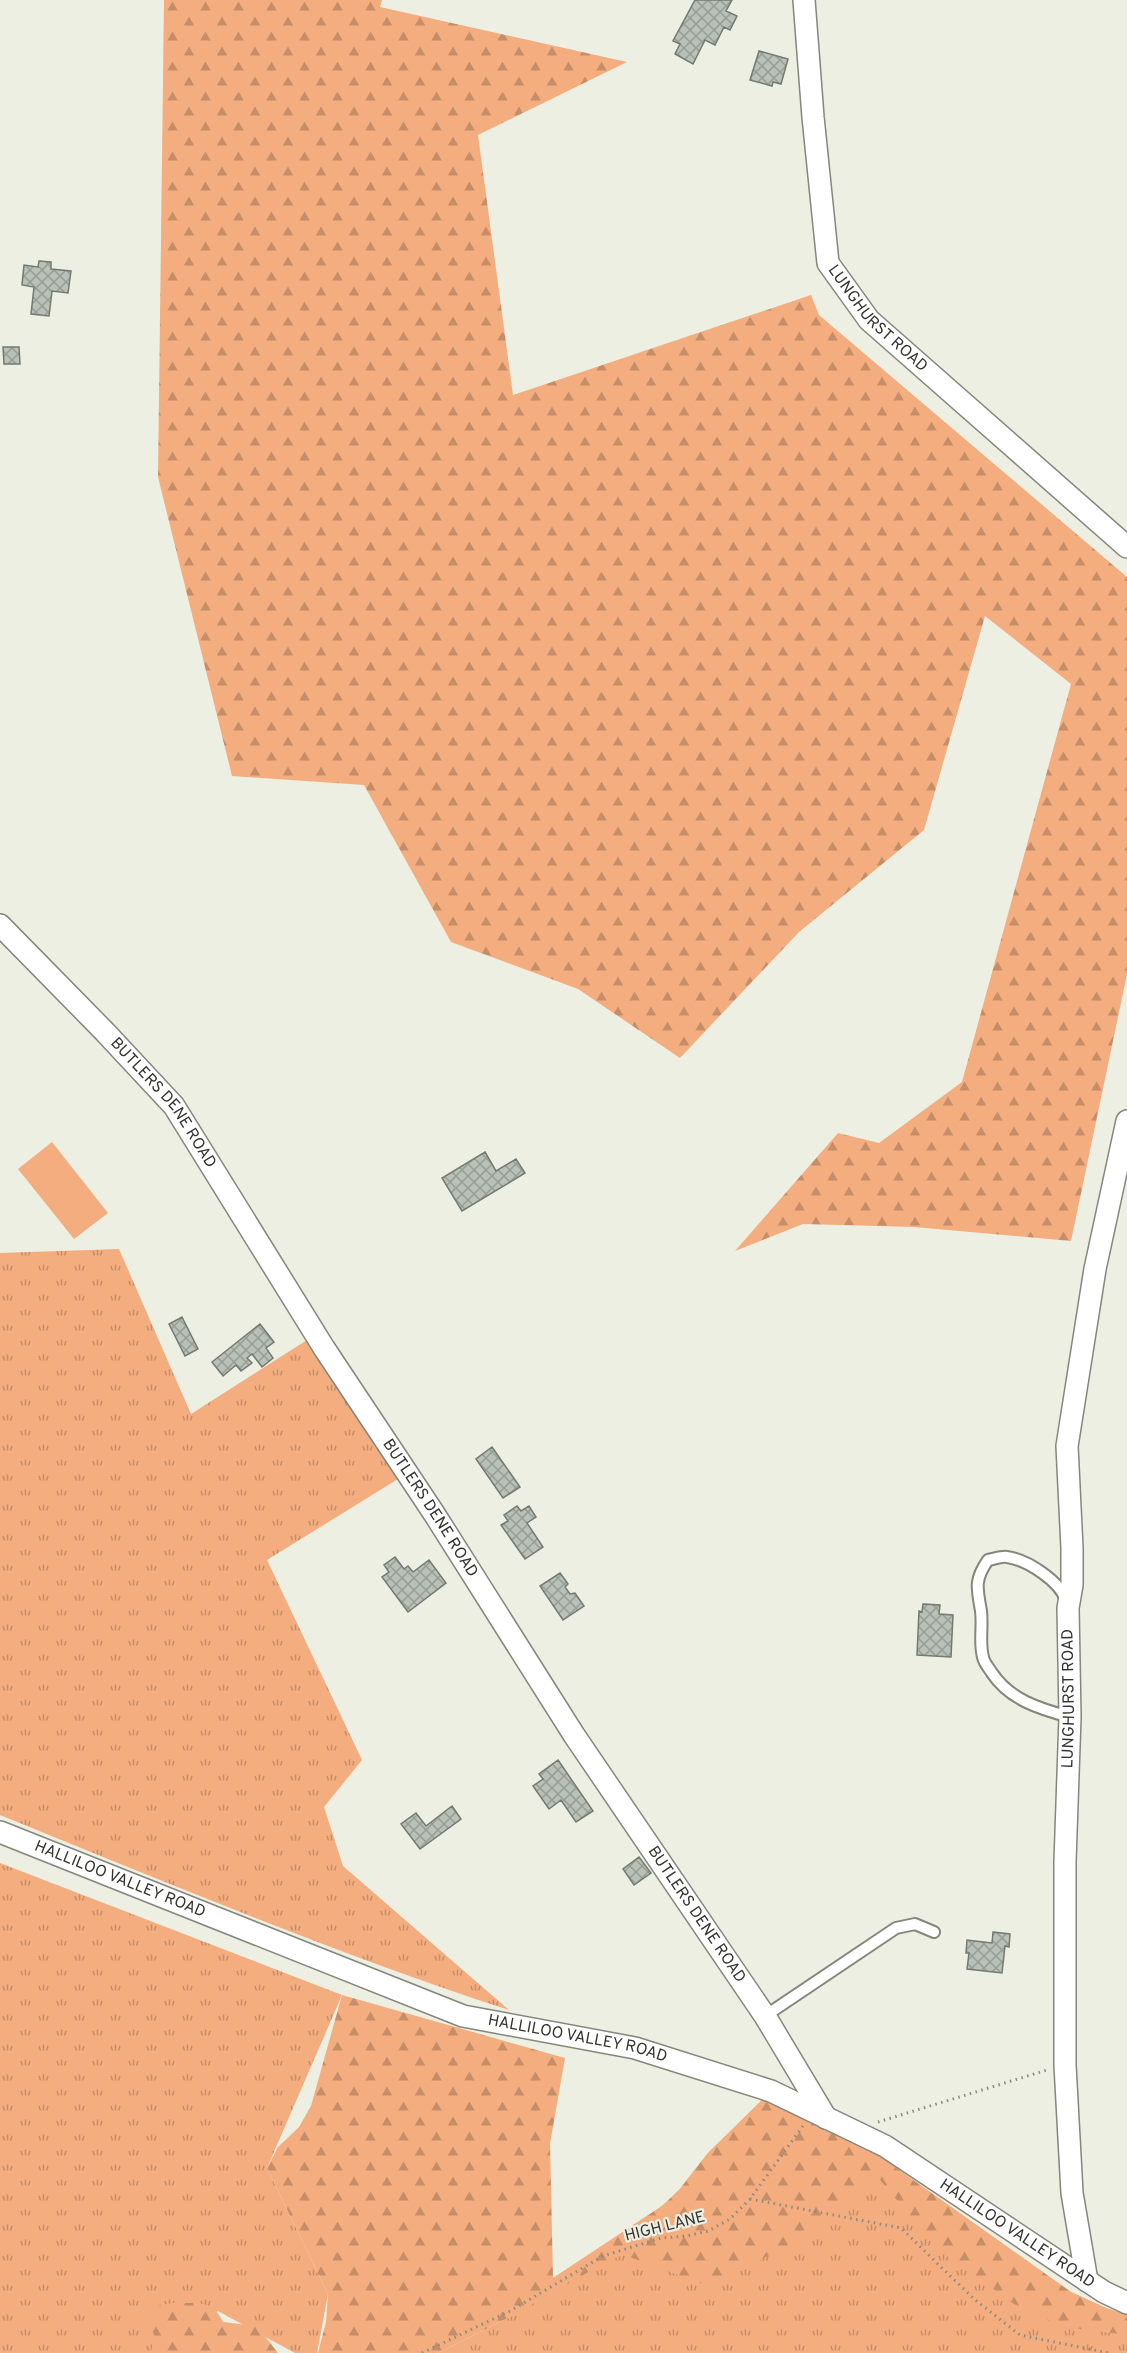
<svg xmlns="http://www.w3.org/2000/svg" width="1127" height="2353" font-family="Overpass,sans-serif">
	<style>
		.grass { fill: url(#grass-tufts) }
		.forest { fill: url(#forest-firs) }
		.pitch { fill: #f4ad7e }
		.building { fill: url(#building-cross-hatch); stroke: #737a72; stroke-width: 1.5 }
		.lines { fill: none; stroke-linecap: round; stroke-linejoin: round }
		.lane-casing { stroke: #85867c; stroke-width: 14 }
		.street-casing { stroke: #85867c; stroke-width: 24 }
		.path { stroke: #8a8b84; stroke-width: 3; stroke-dasharray: 1.5 4.5; stroke-linecap: butt }
		.lane { stroke: #fff; stroke-width: 10 }
		.street { stroke: #fff; stroke-width: 21 }
		.labels { text-anchor: middle; dominant-baseline: central; stroke-width: 4.5; stroke-linejoin: round; paint-order: stroke }
		.street-label { font-size: 16px; fill: #333430; stroke: #edefe3 }
	</style>
	<defs>
		<pattern id="grass-tufts" width="24" height="20" patternUnits="userSpaceOnUse" patternTransform="scale(1.5)"><rect width="24" height="20" fill="#f4ad7e"/><path d="M3 7l-1-3M5 7V3M7 7l1-3M15 17l-1-3M17 17v-4M19 17l1-3" fill="none" stroke="#c68e68"/></pattern>
		<pattern id="forest-firs" width="22" height="20" patternUnits="userSpaceOnUse" patternTransform="scale(1.5)"><rect width="22" height="20" fill="#f4ad7e"/><path d="M5 1l3.5 6h-7zM16 11l3.5 6h-7z" fill="#c68e68"/></pattern>
		<pattern id="building-cross-hatch" width="8" height="8" patternUnits="userSpaceOnUse" patternTransform="scale(1.5)"><rect width="8" height="8" fill="#b8c0b7"/><path d="M0 0l8 8M0 8l8-8" fill="none" stroke="#969d95"/></pattern>
	</defs>
	<rect width="100%" height="100%" fill="#edefe3"/>
	<path class="grass" d="M 119,1249 L 191,1414 L 307,1340 L 398,1479 L 267,1560 L 362,1760 L 324,1807 L 343,1866 L 509,2010 C 337,1954 168,1883 0,1815 L 0,1253 Z
		M 0,1863 L 342,1995 L 267,2168 L 328,2294 L 317,2353 L 295,2353 L 218,2311 L 162,2353 L 0,2353 Z
		M 762,2100 L 878,2155 L 1071,2292 L 1106,2308 L 1127,2315 L 1127,2353 L 438,2353 L 510,2317 L 552,2279 L 662,2206 L 679,2190 L 708,2153 Z"/>
	<path class="forest" d="M 164,0 L 382,0 L 380,7 L 627,62 L 478,135 L 513,395 L 811,295 L 819,315 L 1127,577 L 1127,974 L 1071,1241 L 914,1227 L 803,1224 L 735,1251 L 838,1133 L 879,1143 L 962,1082 L 1071,684 L 985,616 L 924,830 L 799,932 L 680,1058 L 578,989 L 451,942 L 364,785 L 232,776 L 158,477 Z
		M 342,1995 L 565,2058 L 550,2144 L 553,2278 L 662,2206 L 679,2190 L 708,2153 L 762,2100 L 808,2120 L 878,2155 L 1071,2292 L 1106,2308 L 1127,2315 L 1127,2335 L 1064,2327 L 1014,2304 L 940,2251 L 880,2180 L 862,2190 L 795,2241 L 711,2287 L 624,2255 L 606,2262 L 510,2317 L 438,2353 L 318,2353 L 326,2322 L 328,2294 L 267,2168 L 278,2147 L 299,2127 L 311,2106 Z
		M 173,2303 C 195,2304 212,2298 223,2322 L 257,2326 L 278,2353 L 151,2353 L 154,2334 L 144,2318 L 144,2313 L 160,2305 Z"/>
	<path class="pitch" d="M 52,1142 L 108,1213 L 74,1239 L 18,1169 Z"/>
	<path class="building" d="M 695,0 L 732,0 L 726,11 L 737,16 L 730,30 L 724,27 L 715,45 L 705,40 L 693,64 L 675,54 L 680,44 L 673,41 Z
		M 759,51 L 788,59 L 781,84 L 773,82 L 772,86 L 750,80 Z
		M 39,261 L 51,262 L 51,269 L 71,271 L 68,293 L 52,291 L 49,316 L 31,314 L 34,287 L 22,285 L 24,265 L 38,267 Z
		M 3,347 L 19,347 L 20,364 L 4,364 Z
		M 485,1152 L 496,1171 L 516,1159 L 525,1173 L 462,1211 L 442,1178 Z
		M 182,1317 L 198,1349 L 185,1356 L 169,1324 Z
		M 260,1324 L 274,1342 L 266,1348 L 273,1358 L 262,1367 L 252,1354 L 247,1358 L 252,1363 L 241,1371 L 236,1365 L 223,1376 L 212,1362 Z
		M 492,1447 L 520,1487 L 503,1498 L 476,1459 Z
		M 517,1506 L 521,1511 L 529,1506 L 536,1517 L 527,1523 L 543,1547 L 525,1559 L 501,1525 L 508,1521 L 504,1515 Z
		M 395,1557 L 404,1569 L 408,1566 L 413,1572 L 429,1560 L 446,1583 L 408,1612 L 382,1577 L 389,1572 L 384,1565 Z
		M 560,1573 L 568,1584 L 565,1587 L 570,1594 L 575,1593 L 584,1606 L 563,1620 L 540,1586 Z
		M 923,1604 L 940,1605 L 939,1614 L 953,1615 L 951,1657 L 917,1655 L 919,1611 L 922,1612 Z
		M 558,1760 L 593,1811 L 576,1822 L 561,1800 L 549,1809 L 533,1786 L 543,1779 L 539,1774 Z
		M 452,1806 L 461,1819 L 420,1849 L 401,1824 L 416,1813 L 426,1826 Z
		M 639,1857 L 651,1873 L 634,1885 L 623,1869 Z
		M 993,1932 L 1010,1934 L 1009,1947 L 1005,1946 L 1002,1973 L 967,1969 L 969,1953 L 966,1953 L 967,1940 L 992,1943 Z"/>
	<g class="lines">
		<g class="lane-casing">
			<path id="lane" d="M 1066,1601 C 1061,1582 1028,1560 1007,1557 C 1002,1556 994,1559 988,1560 C 974,1580 977,1588 981,1611 C 983,1626 979,1643 983,1657 C 984,1663 989,1668 992,1673 C 1010,1700 1040,1709 1070,1717
				M 765,2016 L 896,1928 L 915,1924 L 934,1932"/>
		</g>
		<g class="street-casing">
			<g id="street">
				<path id="s1" d="M 804,0 L 813,117 L 828,263 L 869,320 L 1127,547"/>
				<path id="s2" d="M 0,925 L 105,1032 L 174,1106 L 324,1348 L 435,1515 L 574,1735 L 765,2016 L 826,2118"/>
				<path id="s3" d="M 0,1832 L 463,2016 L 635,2048 L 771,2091 L 885,2146 L 1104,2292 L 1127,2303"/>
				<path id="s4" d="M 1087,2281 L 1072,2193 L 1065,2065 L 1065,1862 L 1070,1717 L 1068,1608 L 1072,1585 L 1072,1548 L 1067,1446 L 1095,1269 L 1127,1121"/>
			</g>
		</g>
		<path class="path" d="M 878,2122 L 1047,2070
			M 750,2199 L 901,2228 L 974,2299 L 1020,2335 L 1109,2353
			M 422,2353 L 510,2311 L 603,2256 L 661,2238 L 687,2236 L 708,2231 L 730,2219 L 750,2199 L 803,2126"/>
		<use href="#lane" class="lane"/>
		<use href="#street" class="street"/>
	</g>
	<g class="labels">
		<g class="street-label">
			<text stroke="none"><textPath href="#s1" startOffset="339">LUNGHURST ROAD</textPath></text>
			<text stroke="none"><textPath href="#s2" startOffset="242">BUTLERS DENE ROAD</textPath></text>
			<text stroke="none"><textPath href="#s2" startOffset="728">BUTLERS DENE ROAD</textPath></text>
			<text stroke="none"><textPath href="#s4" startOffset="584">LUNGHURST ROAD</textPath></text>
			<text stroke="none"><textPath href="#s3" startOffset="129">HALLILOO VALLEY ROAD</textPath></text>
			<text stroke="none"><textPath href="#s2" startOffset="1214">BUTLERS DENE ROAD</textPath></text>
			<text stroke="none"><textPath href="#s3" startOffset="615">HALLILOO VALLEY ROAD</textPath></text>
			<text transform="translate(665 2227) rotate(-14)">HIGH LANE</text>
			<text stroke="none"><textPath href="#s3" startOffset="1101">HALLILOO VALLEY ROAD</textPath></text>
		</g>
	</g>
</svg>
